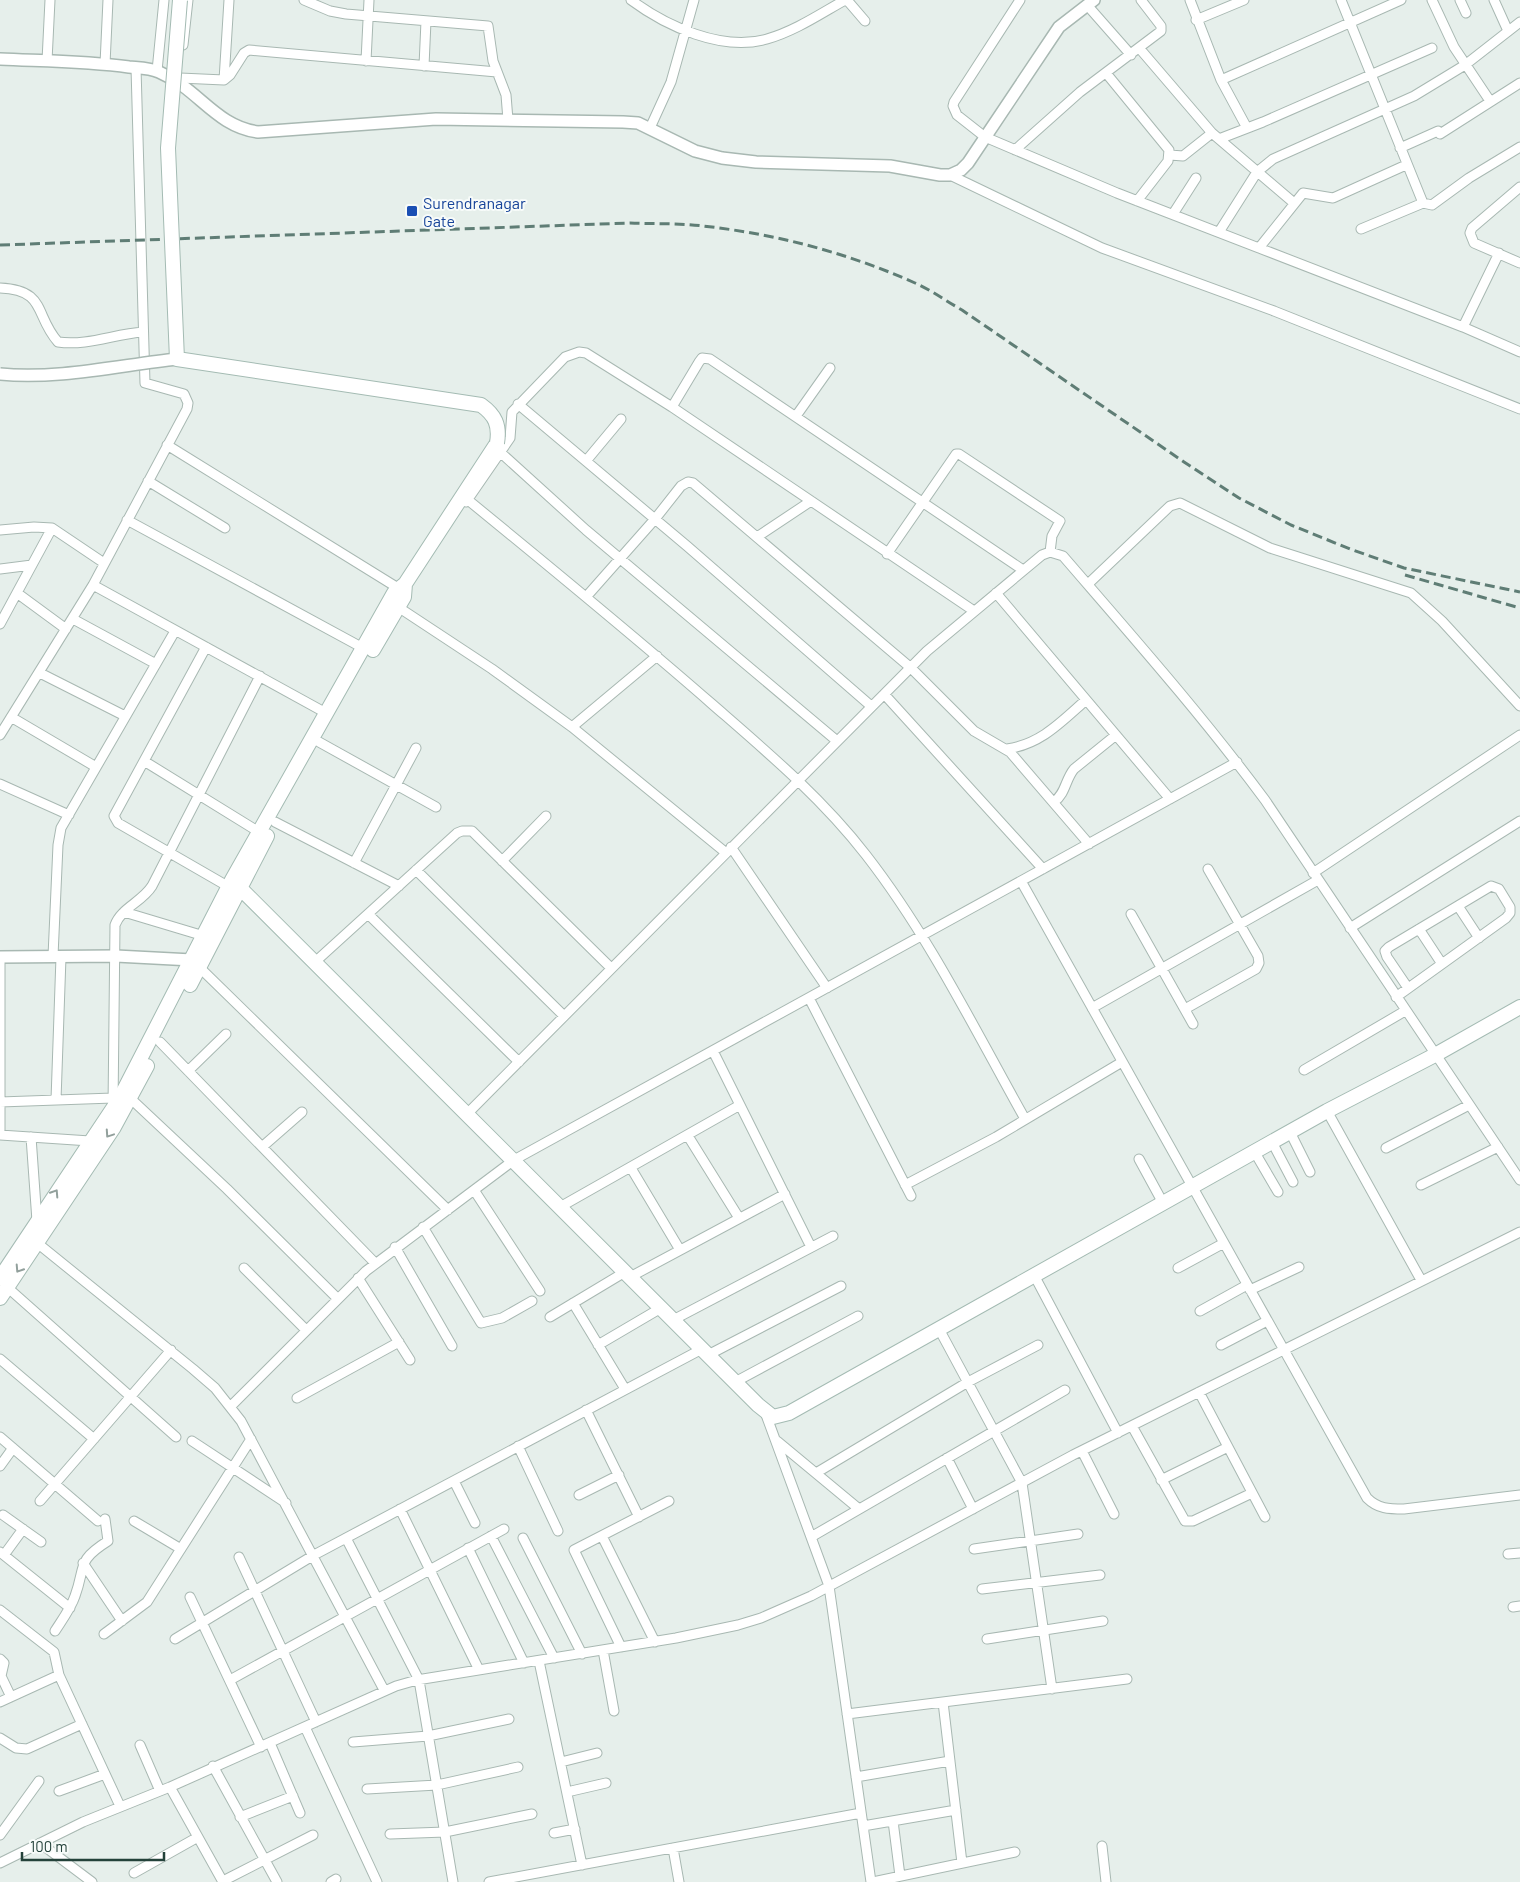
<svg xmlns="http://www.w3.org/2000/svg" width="1520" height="1882" font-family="Barlow,sans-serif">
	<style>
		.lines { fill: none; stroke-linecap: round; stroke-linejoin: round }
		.minor-casing { stroke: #a8b8b2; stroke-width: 11 }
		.tertiary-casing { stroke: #a8b8b2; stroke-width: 14 }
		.secondary-casing { stroke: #a4bbb3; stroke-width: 16 }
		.minor { stroke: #fff; stroke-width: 9 }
		.tertiary { stroke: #fff; stroke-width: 11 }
		.secondary { stroke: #fff; stroke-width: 14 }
		.rail { stroke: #5f7d75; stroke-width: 3; stroke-dasharray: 10 5; stroke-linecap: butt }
		.tertiary-bridge-casing { stroke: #a8b8b2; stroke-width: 14; stroke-linecap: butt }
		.secondary-bridge-casing { stroke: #a4bbb3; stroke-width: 16; stroke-linecap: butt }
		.tertiary-bridge { stroke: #fff; stroke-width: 11 }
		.secondary-bridge { stroke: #fff; stroke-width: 14 }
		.oneway { stroke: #92a09c }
		.transit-dot { fill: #1a4fb4; stroke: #f7fbf9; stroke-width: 2 }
		.labels { text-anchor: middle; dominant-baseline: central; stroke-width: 4; stroke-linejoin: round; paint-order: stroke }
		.transit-label { font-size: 16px; fill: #164399; stroke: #f7fbf9; text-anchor: start }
	</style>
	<rect width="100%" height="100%" fill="#e6efeb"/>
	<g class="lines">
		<g class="minor-casing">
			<path id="minor" d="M 304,0 L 330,11 L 346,14 L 488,26 L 493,61 L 506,95 L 508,120
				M 631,0 C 666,26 722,52 767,39 C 795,31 820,14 845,0
				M 847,0 L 865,21
				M 1020,0 L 954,102 L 953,106 L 957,115 L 985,137 L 1117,193 L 1463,327 L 1520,352
				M 1190,0 L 1221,80 L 1247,128
				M 1341,0 L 1423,203 L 1432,205 L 1469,178 L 1520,147
				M 1432,0 L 1454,47 L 1490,101
				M 1460,0 L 1466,13
				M 1494,0 L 1508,31
				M 1087,5 L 1131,55
				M 1196,20 L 1244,0
				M 183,45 L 188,0
				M 1140,49 L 1212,133 L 1294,203
				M 47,61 L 50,0
				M 366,61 L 369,0
				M 105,64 L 108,0
				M 424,66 L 426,21
				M 157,71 L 164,0
				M 1106,73 L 1169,150 L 1168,161 L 1137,201
				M 180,78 L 224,80 L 230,75 L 244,53 L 249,50 L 497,72
				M 224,80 L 229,0
				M 1221,80 L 1401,0
				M 650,128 L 671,82 L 694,0
				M 1440,134 L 1520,83
				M 1219,139 L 1263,122 L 1432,48
				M 1400,148 L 1438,131
				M 1015,150 L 1080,92 L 1161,31 L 1161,26 L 1141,0
				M 1170,155 L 1183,156 L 1212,133
				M 950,175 L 1102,248 L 1274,311 L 1520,409
				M 1520,187 L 1472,228 L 1470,233 L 1474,243 L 1520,263
				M 1173,214 L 1196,178
				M 1361,229 L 1423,203
				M 1219,232 L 1257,172 L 1273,159 L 1414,96 L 1465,65 L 1520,22
				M 1259,248 L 1303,193 L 1333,198 L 1406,165
				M 0,288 C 47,290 34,315 58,342 C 88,346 114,334 143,332
				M 1463,327 L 1499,253
				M 518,404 L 687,546 L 871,706
				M 672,407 L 699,362 L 702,358 L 710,359 L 1023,570
				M 796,416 L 830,368
				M 167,445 L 398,588
				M 500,452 L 586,530 L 837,741
				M 586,461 L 621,419
				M 148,481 L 225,528
				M 468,500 C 550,567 632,634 712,704 C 766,751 821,797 866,855 C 929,936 975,1030 1025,1119
				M 466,502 L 510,438 L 512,412 L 565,357 L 579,352 L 586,353 L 672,407 L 974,611
				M 127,520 L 363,648
				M 0,530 L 34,527 L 52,528 L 104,563
				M 757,537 L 811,501
				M 887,554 L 956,454 L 959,454 L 1060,521 L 1052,536 L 1050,552
				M 0,569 L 32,565
				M 1088,584 L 1170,506 L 1180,503 L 1270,548 L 1411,593 L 1442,621 L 1520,706
				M 93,585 L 326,713
				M 17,593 L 66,629
				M 996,593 L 1170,799
				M 586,597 L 655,519 L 681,486 L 688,482 L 693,483 L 911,668 L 974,731 L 1010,752 L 1089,844
				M 398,607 L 492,669 L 572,727 L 725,852
				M 73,619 L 156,664
				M 0,624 L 52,528
				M 206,647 L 114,816 L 118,823 L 229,887
				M 40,673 L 125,716
				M 884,694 L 1043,869
				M 11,717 L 96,767
				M 572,727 L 657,656
				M 0,735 L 93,585 L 187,409 L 188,403 L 184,394 L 145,383 L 136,68
				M 319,742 L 436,807
				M 1007,749 C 1041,744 1061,722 1086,700
				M 144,761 L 259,832
				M 0,784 L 69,815
				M 1054,802 C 1066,793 1065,780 1074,769 L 1116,735
				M 275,822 L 399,886
				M 731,847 L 827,988
				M 502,861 L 546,816
				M 354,863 L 416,748
				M 416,870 L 564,1016
				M 1313,873 L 1520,735
				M 1021,881 L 1367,1498 C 1378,1509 1389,1509 1404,1509 L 1520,1495
				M 1458,906 L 1479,938
				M 124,912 L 204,936
				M 368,914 L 519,1062
				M 1131,914 L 1193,1024
				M 1350,928 L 1520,821
				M 1419,929 L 1442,964
				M 53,956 L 58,845 L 61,828 L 175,631
				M 315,962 L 457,833 L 462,831 L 472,831 L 611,968
				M 196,964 L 448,1210
				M 1396,997 L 1506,918 L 1510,913 L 1510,907 L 1499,889 L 1491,886 L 1389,947 L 1385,951 L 1387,957 L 1408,988
				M 809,998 L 911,1196
				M 1092,1008 L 1318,880
				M 1185,1009 L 1256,969 L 1259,963 L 1258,956 L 1208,869
				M 160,1042 L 375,1263
				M 713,1051 L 811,1247
				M 1304,1070 L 1405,1011
				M 188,1071 L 226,1034
				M 130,1098 L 227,1189 L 337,1298
				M 56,1100 L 61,957
				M 0,1102 L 113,1098
				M 113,1108 L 115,925 C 121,908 142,902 152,886 L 260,676
				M 1327,1111 L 1421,1280
				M 467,1114 L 927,651 L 1042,555 L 1050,552 L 1063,556 C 1132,636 1202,715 1265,800 L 1520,1180
				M 0,1130 L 0,957
				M 1290,1132 L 1310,1172
				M 0,1135 L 90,1141
				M 688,1136 L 739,1218
				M 31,1137 L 37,1221
				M 1272,1142 L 1293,1182
				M 262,1147 L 302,1112
				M 1386,1148 L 1469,1105
				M 1254,1151 L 1278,1192
				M 1139,1159 L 1163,1203
				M 631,1168 L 680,1250
				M 905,1185 L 996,1137 L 1122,1062
				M 1421,1185 L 1498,1147
				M 474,1190 L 540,1291
				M 560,1207 L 740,1105
				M 423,1227 L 481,1323 L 502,1318 L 532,1301
				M 36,1242 L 193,1369 L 215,1388 L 241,1421 L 384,1690
				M 395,1247 L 452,1346
				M 244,1268 L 306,1330
				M 1178,1268 L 1224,1243
				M 1034,1275 L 1118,1433
				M 630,1277 L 785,1194
				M 358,1278 L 410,1360
				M 7,1287 L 176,1437
				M 1250,1290 L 1299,1267
				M 573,1303 L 625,1389
				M 1200,1311 L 1247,1285
				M 550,1317 L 625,1272
				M 673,1320 L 833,1236
				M 939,1329 L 1022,1483 L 1052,1689
				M 598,1345 L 661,1308
				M 1221,1345 L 1267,1321
				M 708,1355 L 841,1286
				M 0,1359 L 94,1439
				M 735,1382 L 858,1316
				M 1199,1392 L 1265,1517
				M 297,1398 L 399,1342
				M 231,1406 L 366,1271 L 514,1160 L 1237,762
				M 586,1410 L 639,1517
				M 765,1412 L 829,1586 L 871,1882
				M 1132,1426 L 1185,1521 L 1193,1521 L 1252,1493
				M 0,1437 L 98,1521
				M 192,1441 L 286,1503
				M 777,1441 L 859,1509
				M 518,1446 L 558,1531
				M 1082,1451 L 1114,1514
				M 947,1458 L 973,1509
				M 0,1466 L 13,1448
				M 816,1473 L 968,1382 L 1038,1345
				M 1161,1480 L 1228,1447
				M 454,1481 L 475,1523
				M 579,1495 L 619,1475
				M 40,1501 L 171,1350
				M 400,1509 L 479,1670
				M 3,1515 L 41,1542
				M 134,1521 L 181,1549
				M 491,1536 L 554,1658
				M 602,1536 L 655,1642
				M 811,1537 L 1065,1390
				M 346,1538 L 419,1680 L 453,1882
				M 523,1538 L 582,1654
				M 468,1548 L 524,1663
				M 974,1549 L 1078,1534
				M 0,1552 L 70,1608
				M 1508,1554 L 1520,1553
				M 4,1555 L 23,1529
				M 239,1557 L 316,1722
				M 83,1563 L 122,1621
				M 982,1589 L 1100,1575
				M 190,1597 L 261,1747
				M 1513,1607 L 1520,1606
				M 0,1610 L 54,1652 L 59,1675 L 120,1806
				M 55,1631 C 62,1620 71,1608 75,1596 C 86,1566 76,1561 108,1541 L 105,1519
				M 104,1634 L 147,1602 L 251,1439
				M 175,1639 L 314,1555 L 702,1349
				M 987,1639 L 1103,1621
				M 621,1647 L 574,1550 L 669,1501
				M 603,1650 L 614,1711
				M 0,1659 L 4,1663 L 1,1676 L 11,1697
				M 539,1661 L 582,1865
				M 230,1680 L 504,1529
				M 0,1702 L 59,1675
				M 943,1702 L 962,1863
				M 847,1714 L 1127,1679
				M 305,1727 L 377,1882
				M 0,1738 L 16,1748 L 27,1749 L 82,1724
				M 353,1742 L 428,1736 L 509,1719
				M 270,1743 L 300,1813
				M 140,1745 L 160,1791
				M 561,1762 L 597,1753
				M 213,1766 L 277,1882
				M 856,1777 L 950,1761
				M 170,1787 L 223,1882
				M 367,1789 L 437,1785 L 518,1767
				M 59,1791 L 105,1774
				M 567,1792 L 606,1783
				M 240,1817 L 293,1796
				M 893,1821 L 900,1876
				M 863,1826 L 956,1810
				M 554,1833 L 575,1829
				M 390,1834 L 445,1832 L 532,1814
				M 0,1835 L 39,1781
				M 40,1843 L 92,1882
				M 1102,1846 L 1106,1882
				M 673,1848 L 679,1882
				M 0,1863 L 83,1822 L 170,1787 L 396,1686 L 417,1680 L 676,1638 L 738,1625 L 761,1618 L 811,1596 L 1073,1455 L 1520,1232
				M 134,1873 L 198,1837
				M 223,1881 L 313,1835
				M 331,1882 L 336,1879
				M 489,1882 L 861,1813
				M 873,1882 L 1015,1852"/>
		</g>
		<g class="tertiary-casing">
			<path id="tertiary" d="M 0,59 C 43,61 86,61 129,67 C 139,68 150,68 159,72 C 199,89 215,126 258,132 L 436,119 L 623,122 L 638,123 L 695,151 L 722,158 L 756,162 L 890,166 L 940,175 L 950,175 L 961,170 L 968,163 L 1059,27 L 1094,0
				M 0,957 L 116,956 L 192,960"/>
		</g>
		<g class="secondary-casing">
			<path id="secondary" d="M 373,650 L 404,597 L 405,584
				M 232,880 L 758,1405 L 773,1417 L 789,1413 L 1327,1111 L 1435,1055 L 1520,1007
				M 190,985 L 267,836
				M 0,1278 L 120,1098 L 232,880 L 394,593 L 405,584 L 497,443
				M 0,1298 L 114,1127 L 147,1066"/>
		</g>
		<use href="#minor" class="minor"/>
		<use href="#tertiary" class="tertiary"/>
		<use href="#secondary" class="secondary"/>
		<path class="rail" d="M 0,245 L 630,223 C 654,224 679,223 703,226 C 776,234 848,253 915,283 C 931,290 946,301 962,310 L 1184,462 L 1239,498 L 1291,525 L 1350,549 L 1404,568 L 1520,592
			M 1405,575 L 1520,608"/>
		<g class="tertiary-bridge-casing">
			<path id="tertiary-bridge" d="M 0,374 C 56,380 121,365 177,359"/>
		</g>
		<g class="secondary-bridge-casing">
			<path id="secondary-bridge" d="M 180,0 L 168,148 L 177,359 L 481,405 C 495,415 500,425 497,443"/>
		</g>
		<use href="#tertiary-bridge" class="tertiary-bridge"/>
		<use href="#secondary-bridge" class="secondary-bridge"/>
	</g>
	<defs><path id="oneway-chevron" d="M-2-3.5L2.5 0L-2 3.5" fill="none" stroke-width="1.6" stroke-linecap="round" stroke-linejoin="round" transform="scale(1.25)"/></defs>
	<g class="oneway">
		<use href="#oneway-chevron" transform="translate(109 1134) rotate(124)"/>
		<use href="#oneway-chevron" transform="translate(55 1193) rotate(-57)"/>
		<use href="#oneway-chevron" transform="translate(19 1269) rotate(123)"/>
	</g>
	<rect class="transit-dot" x="406" y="205" width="12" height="12" rx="2.5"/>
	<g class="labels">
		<g class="transit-label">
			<text x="423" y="202">Surendranagar<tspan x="423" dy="18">Gate</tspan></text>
		</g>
	</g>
	<path d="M22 1852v8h142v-8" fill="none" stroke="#24423a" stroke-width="2.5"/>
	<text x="30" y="1852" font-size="15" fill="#24423a" stroke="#f7fbf9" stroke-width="4" paint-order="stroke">100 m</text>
</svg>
